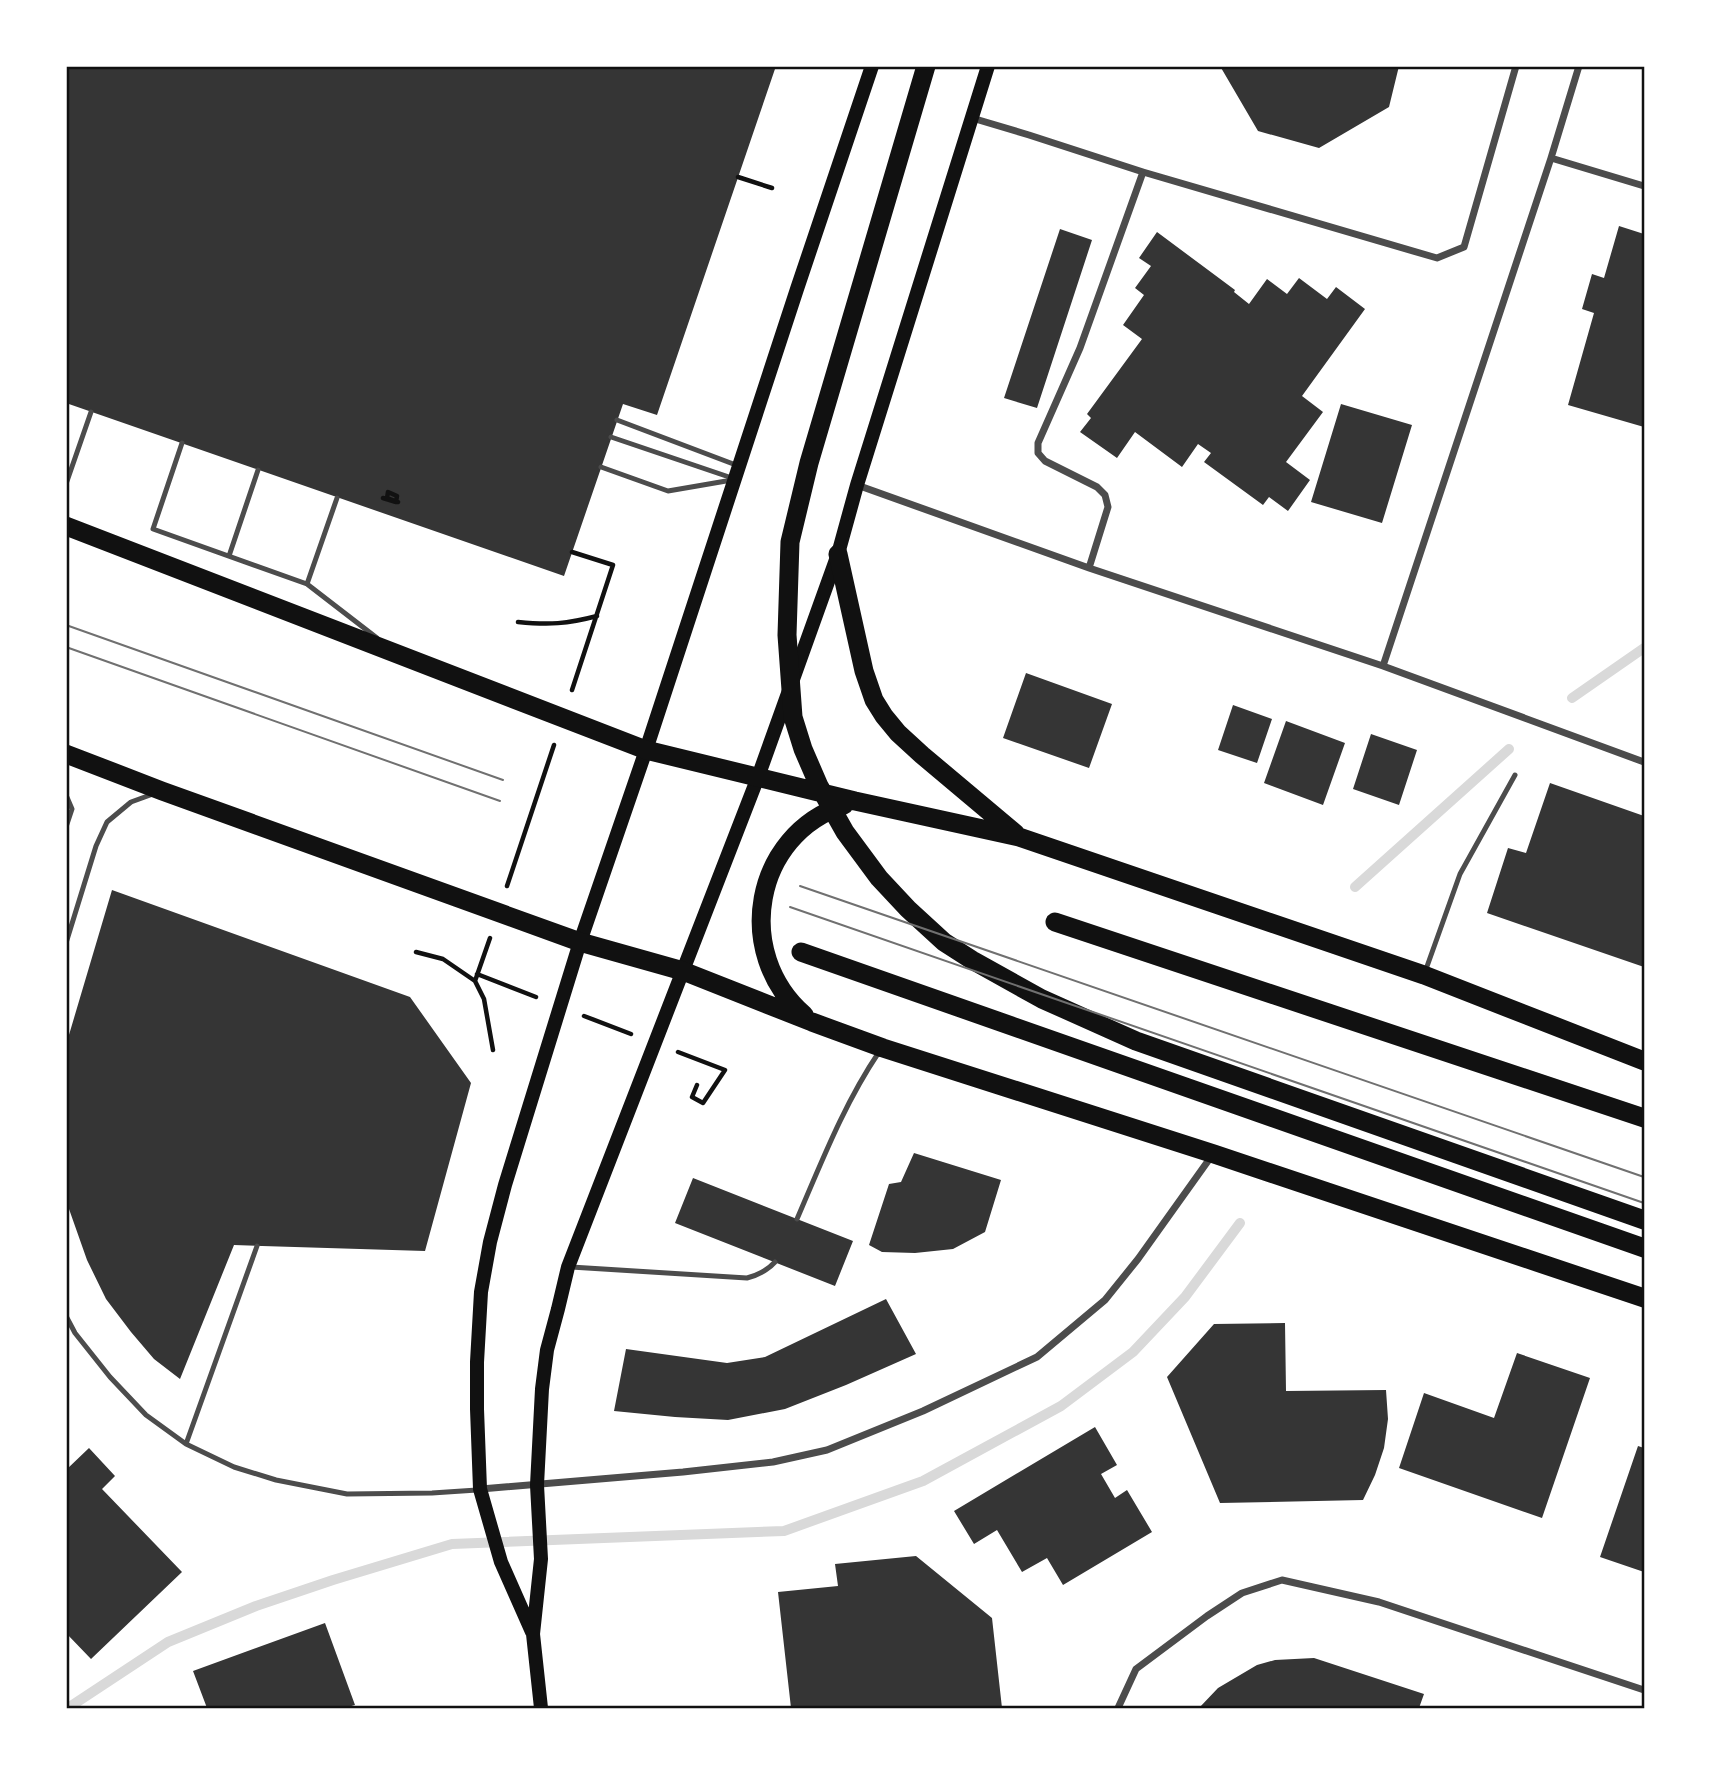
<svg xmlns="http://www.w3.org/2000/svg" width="1711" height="1775" font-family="Lato,sans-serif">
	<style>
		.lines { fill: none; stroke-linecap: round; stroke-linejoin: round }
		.stream { stroke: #d9d9d9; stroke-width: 10 }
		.building { fill: #353535 }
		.path { stroke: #111; stroke-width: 4.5 }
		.service { stroke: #4c4c4c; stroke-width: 5 }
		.minor { stroke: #4c4c4c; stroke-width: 7 }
		.secondary { stroke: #111; stroke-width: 14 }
		.trunk { stroke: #111; stroke-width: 19 }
		.tram { stroke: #707070; stroke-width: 2 }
		.neatline { fill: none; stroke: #111; stroke-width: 2.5 }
	</style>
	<rect width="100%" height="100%" fill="#fff"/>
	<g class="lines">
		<path class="stream" d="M 1572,698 L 1644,648
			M 1355,887 L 1509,749
			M 68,1708 L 168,1642 L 256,1606 L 333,1580 L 452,1544 L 784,1531 L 923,1481 L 1061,1406 L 1133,1352 L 1185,1297 L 1240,1223"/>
	</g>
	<path class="building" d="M 66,66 L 776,66 L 657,415 L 623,404 L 564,576 L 66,403 Z
		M 1220,66 L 1399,66 L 1389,107 L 1319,148 L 1258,131 Z
		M 1619,226 L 1644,234 L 1644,427 L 1568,405 L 1594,313 L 1582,309 L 1592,274 L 1604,278 Z
		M 1060,229 L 1092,240 L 1037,408 L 1004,398 Z
		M 1157,232 L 1235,290 L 1234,292 L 1249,304 L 1267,279 L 1287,294 L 1299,278 L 1327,299 L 1336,287 L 1365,309 L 1302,396 L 1323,412 L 1286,462 L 1310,480 L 1288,511 L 1269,497 L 1263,505 L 1204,462 L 1211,453 L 1198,444 L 1182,467 L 1135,432 L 1117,458 L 1080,432 L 1091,418 L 1087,414 L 1142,339 L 1123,325 L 1144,295 L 1135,288 L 1151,266 L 1139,258 Z
		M 1341,404 L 1412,425 L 1382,523 L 1311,502 Z
		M 1026,673 L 1112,704 L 1089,768 L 1003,738 Z
		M 1233,705 L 1272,719 L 1257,763 L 1218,750 Z
		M 1286,721 L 1345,743 L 1323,805 L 1264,783 Z
		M 1371,734 L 1417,750 L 1399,805 L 1353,789 Z
		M 1550,783 L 1644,816 L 1644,967 L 1487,913 L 1508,848 L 1526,853 Z
		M 112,890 L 410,997 L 471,1083 L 425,1251 L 234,1245 L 180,1379 L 154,1359 L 131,1332 L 106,1299 L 87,1260 L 69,1209 L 66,1195 L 66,1045 Z
		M 914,1153 L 1001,1180 L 985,1232 L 953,1249 L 915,1253 L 882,1252 L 869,1245 L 889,1184 L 901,1182 Z
		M 693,1178 L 853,1241 L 835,1286 L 675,1223 Z
		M 886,1299 L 916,1354 L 846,1385 L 785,1409 L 728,1420 L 675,1417 L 614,1411 L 626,1349 L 727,1363 L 765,1357 Z
		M 1285,1323 L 1286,1391 L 1386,1390 L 1388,1419 L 1384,1448 L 1375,1475 L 1363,1500 L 1220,1503 L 1167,1377 L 1214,1324 Z
		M 1517,1353 L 1590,1378 L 1542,1518 L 1399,1468 L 1424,1393 L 1494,1418 Z
		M 1095,1427 L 1117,1465 L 1101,1474 L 1115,1498 L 1127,1490 L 1152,1532 L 1063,1585 L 1047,1558 L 1022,1572 L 997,1530 L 974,1544 L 954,1511 Z
		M 1638,1446 L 1644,1448 L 1644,1572 L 1600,1557 Z
		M 89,1448 L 115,1476 L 102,1489 L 182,1572 L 91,1659 L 66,1633 L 66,1470 Z
		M 916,1556 L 992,1618 L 1002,1708 L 791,1708 L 778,1592 L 838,1586 L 835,1564 Z
		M 325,1623 L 355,1705 L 344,1708 L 207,1708 L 193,1671 Z
		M 1314,1658 L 1424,1694 L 1419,1708 L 1199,1708 L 1218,1688 L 1257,1665 L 1275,1660 Z"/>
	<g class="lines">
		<path class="path" d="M 738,177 L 772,188
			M 383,498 L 396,502 L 397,496 L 388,492 L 387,498 L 398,502
			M 572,552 L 613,565 L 572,690
			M 518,622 C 549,625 567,624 597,616
			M 507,886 L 554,745
			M 416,952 L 443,959 L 475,981 L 484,999 L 493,1050
			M 477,974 L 536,997
			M 475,981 L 490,938
			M 584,1016 L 631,1034
			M 678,1052 L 725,1070 L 703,1103 L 692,1097 L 697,1085"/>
		<path class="service" d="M 617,420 L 736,465
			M 611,437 L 732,478
			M 182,443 L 153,529 L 307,584 L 377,638
			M 601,467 L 668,491 L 732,480
			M 66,484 L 91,412
			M 229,556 L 258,470
			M 307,584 L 337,498
			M 66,795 L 72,809 L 66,827
			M 66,943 L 96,846 L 107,822 L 131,802 L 153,794
			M 1425,972 L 1460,874 L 1515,775
			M 797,1219 C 822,1161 844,1104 879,1052
			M 571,1267 L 747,1278 C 758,1275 767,1271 775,1262
			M 66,1316 L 75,1333 L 110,1377 L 146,1415 L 186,1444 L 234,1467 L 276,1480 L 347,1494 L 432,1493 L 477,1490
			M 186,1444 L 257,1246"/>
		<path class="minor" d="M 972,118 L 1029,135 L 1143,172 L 1437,258 L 1464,247 L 1516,66
			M 1551,158 L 1644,186
			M 857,485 L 1089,568 L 1383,666 L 1644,762
			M 1089,568 L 1108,507 L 1105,495 L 1097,487 L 1045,461 L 1038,453 L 1038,443 L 1080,348 L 1143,172
			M 1383,666 L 1551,158 L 1579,66
			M 481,1489 L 683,1472 L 773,1462 L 827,1450 L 923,1411 L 1037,1357 L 1105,1300 L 1138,1259 L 1213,1154
			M 1118,1708 L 1136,1669 L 1207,1616 L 1242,1593 L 1282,1580 L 1379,1602 L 1644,1690"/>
		<path class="secondary" d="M 532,1632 L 501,1562 L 480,1489 L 477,1409 L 477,1362 L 481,1292 L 490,1242 L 505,1185 L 580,942 L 646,750 L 797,289 L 872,66
			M 541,1708 L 533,1634 L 541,1559 L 537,1485 L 542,1389 L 547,1350 L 558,1309 L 568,1267 L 758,777 L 838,554 L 857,485 L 988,66"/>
		<path class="trunk" d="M 926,66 L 809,463 L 790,542 L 787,635 L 793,717 L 803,749 L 819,786 L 845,832 L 879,878 L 908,909 L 944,942 L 972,960 L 1042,999 L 1136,1041 L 1644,1220
			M 66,526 L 646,750 L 855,801 L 1019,837 L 1424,975 L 1644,1061
			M 838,554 L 864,671 L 874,700 L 884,716 L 898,733 L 922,755 L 1016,834
			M 66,754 L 162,791 L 580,942 L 683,971 L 812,1022 L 883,1048 L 1214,1154 L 1644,1298
			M 1055,922 L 1644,1118
			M 801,952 L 1644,1248
			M 804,1015 C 733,953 753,835 844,805"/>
		<path class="tram" d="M 66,625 L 503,780
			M 66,647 L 500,801
			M 800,886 L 1644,1177
			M 790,907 L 1644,1203"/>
	</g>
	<rect width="1711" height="1775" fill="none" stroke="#ffffff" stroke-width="136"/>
	<rect x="68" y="68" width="1575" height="1639" class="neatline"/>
</svg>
